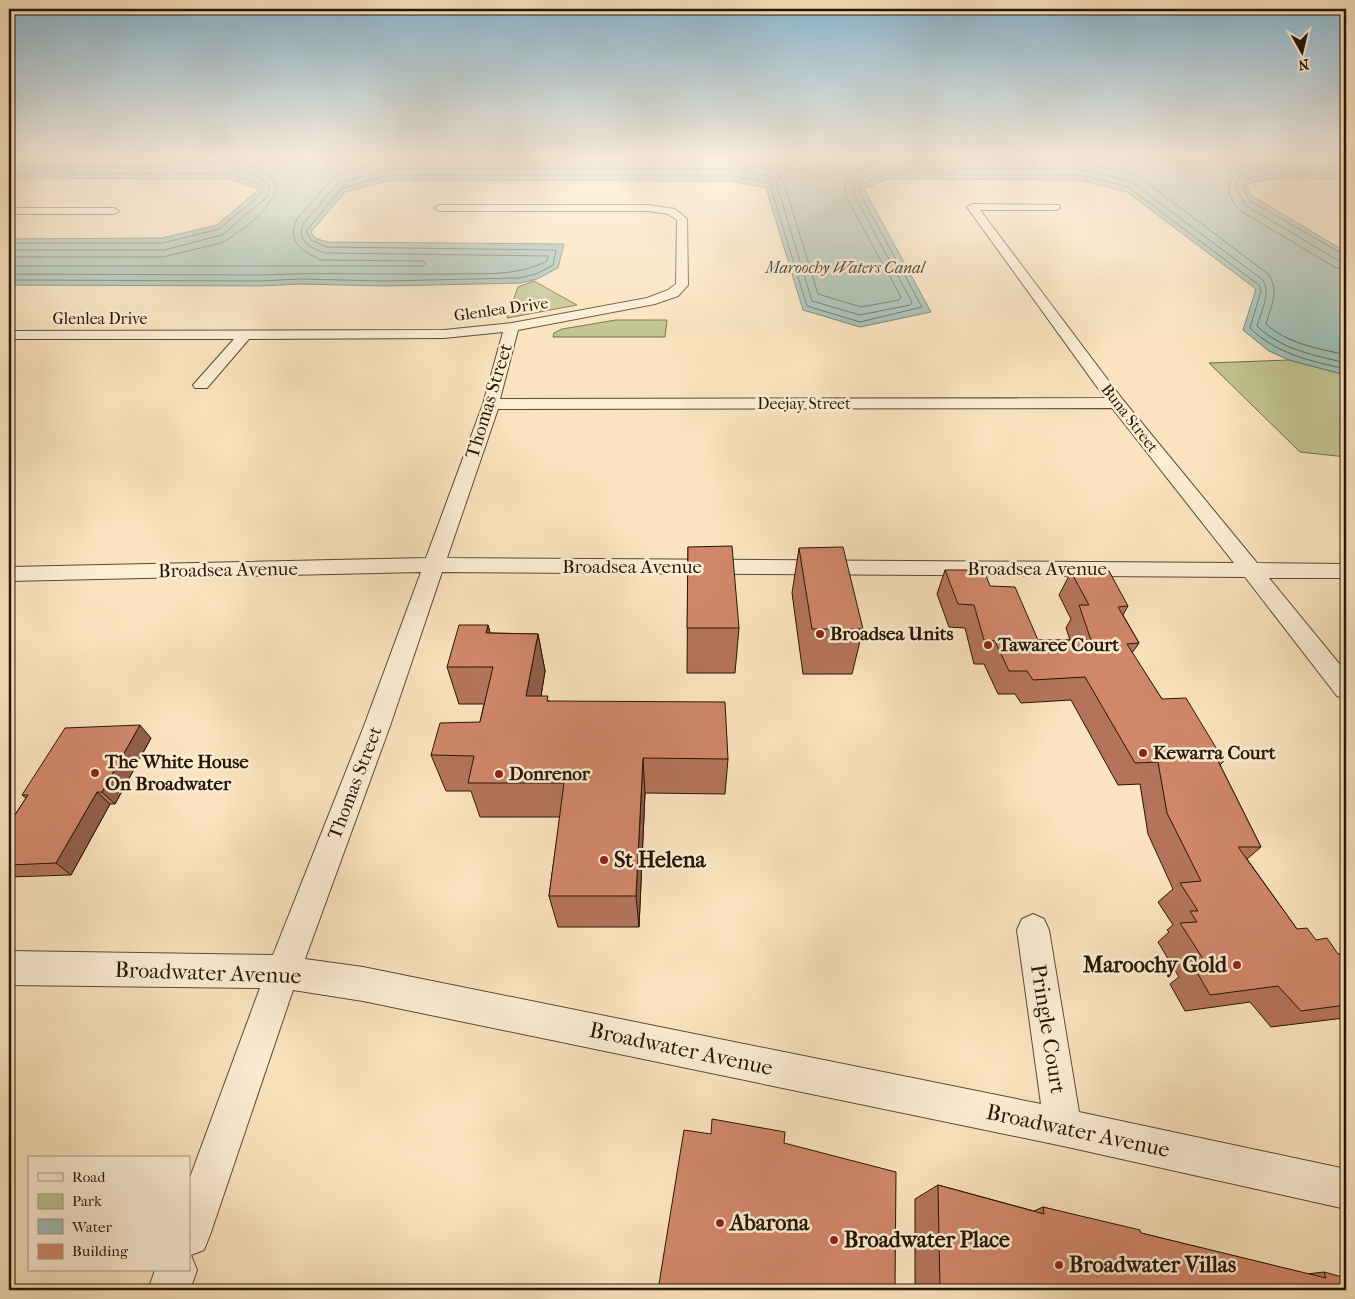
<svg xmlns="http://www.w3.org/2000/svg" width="1355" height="1299" font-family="'IM FELL French Canon',serif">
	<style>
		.green { fill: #c0c390; stroke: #726c4a }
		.water { fill: #9ebeb3; stroke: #6e7b6d }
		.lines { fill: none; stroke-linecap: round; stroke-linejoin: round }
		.shore { stroke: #626a5c; stroke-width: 1 }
		.street-casing { stroke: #5a4932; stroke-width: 2 }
		.street { fill: #fcedd5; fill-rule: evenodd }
		.wall { fill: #b4745b; stroke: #251604 }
		.shaded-wall { fill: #925e4a; stroke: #251604 }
		.building { fill: #d1876a; stroke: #251604 }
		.poi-dot { fill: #8f2418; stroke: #fcedd5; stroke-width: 2 }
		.labels { text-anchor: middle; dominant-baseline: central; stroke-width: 5; stroke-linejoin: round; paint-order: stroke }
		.far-water-label { font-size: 16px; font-style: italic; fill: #4f5141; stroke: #fcedd5 }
		.far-street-label { font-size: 16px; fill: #251604; stroke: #fcedd5 }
		.street-label { font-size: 19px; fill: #251604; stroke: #fcedd5 }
		.poi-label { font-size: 19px; font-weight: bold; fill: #251604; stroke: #fcedd5; text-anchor: start }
		.near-poi-label { font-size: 22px; font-weight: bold; fill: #251604; stroke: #fcedd5; text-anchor: start }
		.near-street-label { font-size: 22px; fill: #251604; stroke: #fcedd5 }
	</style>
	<rect width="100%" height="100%" fill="#fae3be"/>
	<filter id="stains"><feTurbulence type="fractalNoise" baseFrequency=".004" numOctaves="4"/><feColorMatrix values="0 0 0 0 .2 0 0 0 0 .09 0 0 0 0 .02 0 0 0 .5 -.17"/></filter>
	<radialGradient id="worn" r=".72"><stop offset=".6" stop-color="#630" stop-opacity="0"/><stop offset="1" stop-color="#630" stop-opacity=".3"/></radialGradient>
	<path class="green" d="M 534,281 L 577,305 L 507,318 L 518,287 Z
		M 616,320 L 667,320 L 665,337 L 553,337 L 554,333 L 562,329 Z
		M 1289,360 L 1346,375 L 1346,457 L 1300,452 L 1209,363 Z"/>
	<path class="water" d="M 9,158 L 1346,158 L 1346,180 C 1318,179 1272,174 1246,185 L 1251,195 L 1346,252 L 1346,375 L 1289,360 L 1269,351 L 1243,330 L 1256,289 L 1127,192 L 1080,180 L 886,179 L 864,189 L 931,312 L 860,327 L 803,310 L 766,188 L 730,181 L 391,180 L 345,192 L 311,232 L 315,238 L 327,242 L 564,244 L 558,268 L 537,279 L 521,283 L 385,286 L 300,284 L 260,286 L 9,285 L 9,239 L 162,238 L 217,225 L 259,189 L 230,179 L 9,178 Z"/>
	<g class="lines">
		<path class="shore" d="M 9,159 L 233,161 C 250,166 267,170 277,186 C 273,208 240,233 221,243 L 163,257 L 9,257
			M 1346,162 C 1318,160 1244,151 1230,181 C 1225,191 1233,204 1241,211 L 1336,268 L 1346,270
			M 9,167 L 231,168 L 259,177 L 269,185 L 269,191 L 266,198 L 222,235 L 164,250 L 9,250
			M 1346,169 C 1311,166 1273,162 1240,176 L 1235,185 L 1245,205 L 1339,261 L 1346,263
			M 9,173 L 231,174 L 260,184 L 263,189 L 261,194 L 219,229 L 163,243 L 9,243
			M 1346,175 C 1312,173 1277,170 1244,180 L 1242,185 L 1249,200 L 1346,256
			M 9,266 L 423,266 L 425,264 L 423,261 L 321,260 C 302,251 286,242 297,219 L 334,177 L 389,161 L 731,162 C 751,164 772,165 784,183 L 818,294 L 861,307 L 899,300 L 901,297 L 846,197 L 845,185 L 851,175 L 883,160 L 1083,162 L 1138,176 L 1268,274 C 1280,291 1271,306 1266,324 C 1288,344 1317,348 1346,355
			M 9,274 L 260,275 C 323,272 387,275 450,274 C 485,273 515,277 547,261 L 548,256 L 325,253 C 311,248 296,241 303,224 L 338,183 L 390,169 L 731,169 L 768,176 L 776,182 L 812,301 L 860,315 L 910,305 L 912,302 L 854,195 C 852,176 871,174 885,168 L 1080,169 L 1130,181 L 1263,280 C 1271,295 1261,311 1257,326 C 1282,350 1314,355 1346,363
			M 9,280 L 260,281 L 300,279 L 385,281 L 520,278 L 536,274 L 553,265 L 556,250 L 327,247 L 311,240 L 306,231 L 342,188 L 391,175 L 731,176 L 766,182 L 770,185 L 807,306 L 860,322 L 922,307 L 859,192 L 862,184 L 886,174 L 1080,175 L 1128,187 L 1259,285 L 1261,291 L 1250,328 C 1277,354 1310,361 1346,369"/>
		<g class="street-casing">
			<path id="street" d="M 972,204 L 1059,205 L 1060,207 L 1059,209 L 1055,210 L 980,210 L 1123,400 L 1257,563 L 1346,564 L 1346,578 L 1269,578 L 1346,672 L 1346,698 L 1337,696 L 1245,577 L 442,572 L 390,726 L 305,959 L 363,967 L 1041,1104 L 1017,930 L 1022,919 L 1033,914 L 1044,919 L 1049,930 L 1079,1112 L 1346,1169 L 1346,1209 L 1063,1146 L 363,1001 L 293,990 L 210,1235 L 204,1250 L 191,1255 L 197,1270 L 190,1290 L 148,1290 L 155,1270 L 189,1270 L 189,1180 L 260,988 L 9,985 L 9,951 L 273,955 L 364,726 L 421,572 L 9,581 L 9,567 L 426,558 L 483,404 L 503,332 L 444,338 L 249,339 L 207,388 L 195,388 L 193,385 L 234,339 L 9,339 L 9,331 L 444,330 L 512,323 L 647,298 L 668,290 L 676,284 L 677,220 L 668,214 L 648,211 L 439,211 L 434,208 L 439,205 L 648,205 L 675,209 L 687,219 L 688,285 L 678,296 L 655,304 L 518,330 L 500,399 L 1105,398 L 967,207 ZM 1112,408 L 1234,563 L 447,558 L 498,409 Z
				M 9,208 L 114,208 L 119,211 L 114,214 L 9,214 Z"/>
		</g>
		<use href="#street" class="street"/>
	</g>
	<path class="wall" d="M 688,547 L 739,628 L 735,673 L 687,673 Z
		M 799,548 L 863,629 L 852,674 L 803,674 L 792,593 Z
		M 945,570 L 990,586 L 1038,640 L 1070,640 L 1066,628 L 1071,619 L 1059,595 L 1071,572 L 1128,606 L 1123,615 L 1139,643 L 1132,653 L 1162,699 L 1224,761 L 1220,765 L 1261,847 L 1247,859 L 1297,929 L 1338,954 L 1346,955 L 1346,1017 L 1344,1018 L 1271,1027 L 1250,1002 L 1185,1011 L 1170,984 L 1179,977 L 1158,942 L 1169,932 L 1167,930 L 1173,925 L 1158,902 L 1173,889 L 1148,834 L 1140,784 L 1118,785 L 1071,700 L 1021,703 L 1015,694 L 998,694 L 984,664 L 974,664 L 965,628 L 949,627 L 937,594 Z
		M 488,625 L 490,633 L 538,634 L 545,671 L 541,696 L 549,701 L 728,759 L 725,794 L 645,793 L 639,927 L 558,927 L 549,896 L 560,817 L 480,817 L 471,791 L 446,791 L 431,755 L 480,722 L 484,704 L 459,704 L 447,667 Z
		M 151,738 L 115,804 L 110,804 L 71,875 L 9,877 L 9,824 L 26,798 L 22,795 Z
		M 938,1185 L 1034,1211 L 1043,1207 L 1141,1233 L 1307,1274 L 1324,1272 L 1346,1290 L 915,1290 L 915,1199 Z"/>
	<path class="shaded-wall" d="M 488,625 L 498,662 L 486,633 Z
		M 538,634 L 545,671 L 535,732 L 526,696 Z
		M 140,725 L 151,738 L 115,804 L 102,792 Z
		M 643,758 L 645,793 L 639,927 L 636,896 Z
		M 97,792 L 110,804 L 71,875 L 56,863 Z"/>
	<path class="building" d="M 732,546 L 739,628 L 687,628 L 688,547 Z
		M 843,547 L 863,629 L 812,629 L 799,548 Z
		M 945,570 L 984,570 L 990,586 L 1015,587 L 1038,640 L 1091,640 L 1079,605 L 1089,605 L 1071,572 L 1109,571 L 1128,606 L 1118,607 L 1139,643 L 1127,644 L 1162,699 L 1186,698 L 1224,761 L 1218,761 L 1261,847 L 1238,847 L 1297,929 L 1307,928 L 1316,940 L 1327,938 L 1338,954 L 1346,955 L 1346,1005 L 1301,1011 L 1278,986 L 1210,995 L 1194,967 L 1207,965 L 1180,923 L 1197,922 L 1190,911 L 1198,911 L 1180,883 L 1201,881 L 1167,813 L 1158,762 L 1135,763 L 1085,677 L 1033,680 L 1027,671 L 1009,671 L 995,641 L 984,640 L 974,605 L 958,604 Z
		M 459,625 L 488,625 L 486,633 L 538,634 L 526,696 L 548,696 L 547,701 L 725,702 L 728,759 L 643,758 L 636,896 L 549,896 L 564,783 L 468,783 L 474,756 L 431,755 L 440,723 L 480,722 L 493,667 L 447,667 Z
		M 140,725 L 102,792 L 97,792 L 56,863 L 9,865 L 9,824 L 28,795 L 22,795 L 65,728 Z
		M 712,1119 L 785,1132 L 784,1143 L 896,1172 L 895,1290 L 658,1290 L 684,1130 L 711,1134 Z
		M 938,1185 L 1044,1214 L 1043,1207 L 1140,1230 L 1141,1233 L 1326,1278 L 1324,1272 L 1346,1278 L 1346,1290 L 940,1290 Z"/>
	<linearGradient id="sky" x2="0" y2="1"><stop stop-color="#8ab8d3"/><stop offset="0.46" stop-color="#fdf2e2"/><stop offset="1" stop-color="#fdf2e2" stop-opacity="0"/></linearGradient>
	<rect width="1355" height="340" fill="url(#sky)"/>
	<g class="poi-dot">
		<circle cx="820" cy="634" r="5"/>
		<circle cx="988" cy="645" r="5"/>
		<circle cx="1143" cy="753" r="5"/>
		<circle cx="95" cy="773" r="5"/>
		<circle cx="499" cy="774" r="5"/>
		<circle cx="604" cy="860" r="5"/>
		<circle cx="1237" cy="965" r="5"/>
		<circle cx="720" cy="1223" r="5"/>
		<circle cx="834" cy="1240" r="5"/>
		<circle cx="1059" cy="1265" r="5"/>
	</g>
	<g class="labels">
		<g class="far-water-label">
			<text x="845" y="267">Maroochy Waters Canal</text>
		</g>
		<g class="far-street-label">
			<text transform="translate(501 309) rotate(-8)">Glenlea Drive</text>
			<text x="100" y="318">Glenlea Drive</text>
			<text x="804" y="403">Deejay Street</text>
			<text transform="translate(1130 418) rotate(52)">Buna Street</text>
		</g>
		<g class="street-label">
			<text transform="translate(489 401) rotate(-73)">Thomas Street</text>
			<text x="632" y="567">Broadsea Avenue</text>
			<text x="1037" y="569">Broadsea Avenue</text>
			<text transform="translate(228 570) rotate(-1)">Broadsea Avenue</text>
			<text transform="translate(355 783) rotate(-69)">Thomas Street</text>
		</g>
		<g class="poi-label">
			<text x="830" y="634">Broadsea Units</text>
			<text x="998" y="645">Tawaree Court</text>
			<text x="1153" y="753">Kewarra Court</text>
			<text x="105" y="762">The White House<tspan x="105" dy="22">On Broadwater</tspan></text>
			<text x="509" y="774">Donrenor</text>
		</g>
		<g class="near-poi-label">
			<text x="614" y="860">St Helena</text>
			<text x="1227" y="965" text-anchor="end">Maroochy Gold</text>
			<text x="730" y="1223">Abarona</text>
			<text x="844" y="1240">Broadwater Place</text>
			<text x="1069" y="1265">Broadwater Villas</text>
		</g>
		<g class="near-street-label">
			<text transform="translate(208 973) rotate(2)">Broadwater Avenue</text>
			<text transform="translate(1048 1029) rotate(81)">Pringle Court</text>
			<text transform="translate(681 1049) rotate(12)">Broadwater Avenue</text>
			<text transform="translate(1078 1131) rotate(12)">Broadwater Avenue</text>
		</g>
	</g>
	<rect width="1355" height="1299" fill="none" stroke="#fae3be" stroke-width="30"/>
	<rect x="10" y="10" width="1335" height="1279" fill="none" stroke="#251604" stroke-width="2.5"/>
	<rect x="15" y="15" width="1325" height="1269" fill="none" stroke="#251604"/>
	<rect x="28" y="1156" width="162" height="115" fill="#fcedd5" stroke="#a69781"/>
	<rect x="38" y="1173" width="25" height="8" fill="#fcedd5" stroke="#a69781"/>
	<text x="72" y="1182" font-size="15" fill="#251604">Road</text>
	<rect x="38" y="1194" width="25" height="15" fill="#c0c390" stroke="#a69781"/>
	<text x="72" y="1206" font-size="15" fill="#251604">Park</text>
	<rect x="38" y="1219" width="25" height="15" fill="#9ebeb3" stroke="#a69781"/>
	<text x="72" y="1232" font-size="15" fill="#251604">Water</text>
	<rect x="38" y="1244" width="25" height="15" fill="#d1876a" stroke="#a69781"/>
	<text x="72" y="1256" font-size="15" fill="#251604">Building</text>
	<g transform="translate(1302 52) rotate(172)" stroke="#fcedd5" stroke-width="4" paint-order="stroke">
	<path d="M0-4L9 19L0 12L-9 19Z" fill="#251604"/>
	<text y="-8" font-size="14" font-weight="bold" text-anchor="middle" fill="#251604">N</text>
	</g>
	<rect width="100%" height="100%" filter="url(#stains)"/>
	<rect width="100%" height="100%" fill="url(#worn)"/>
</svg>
